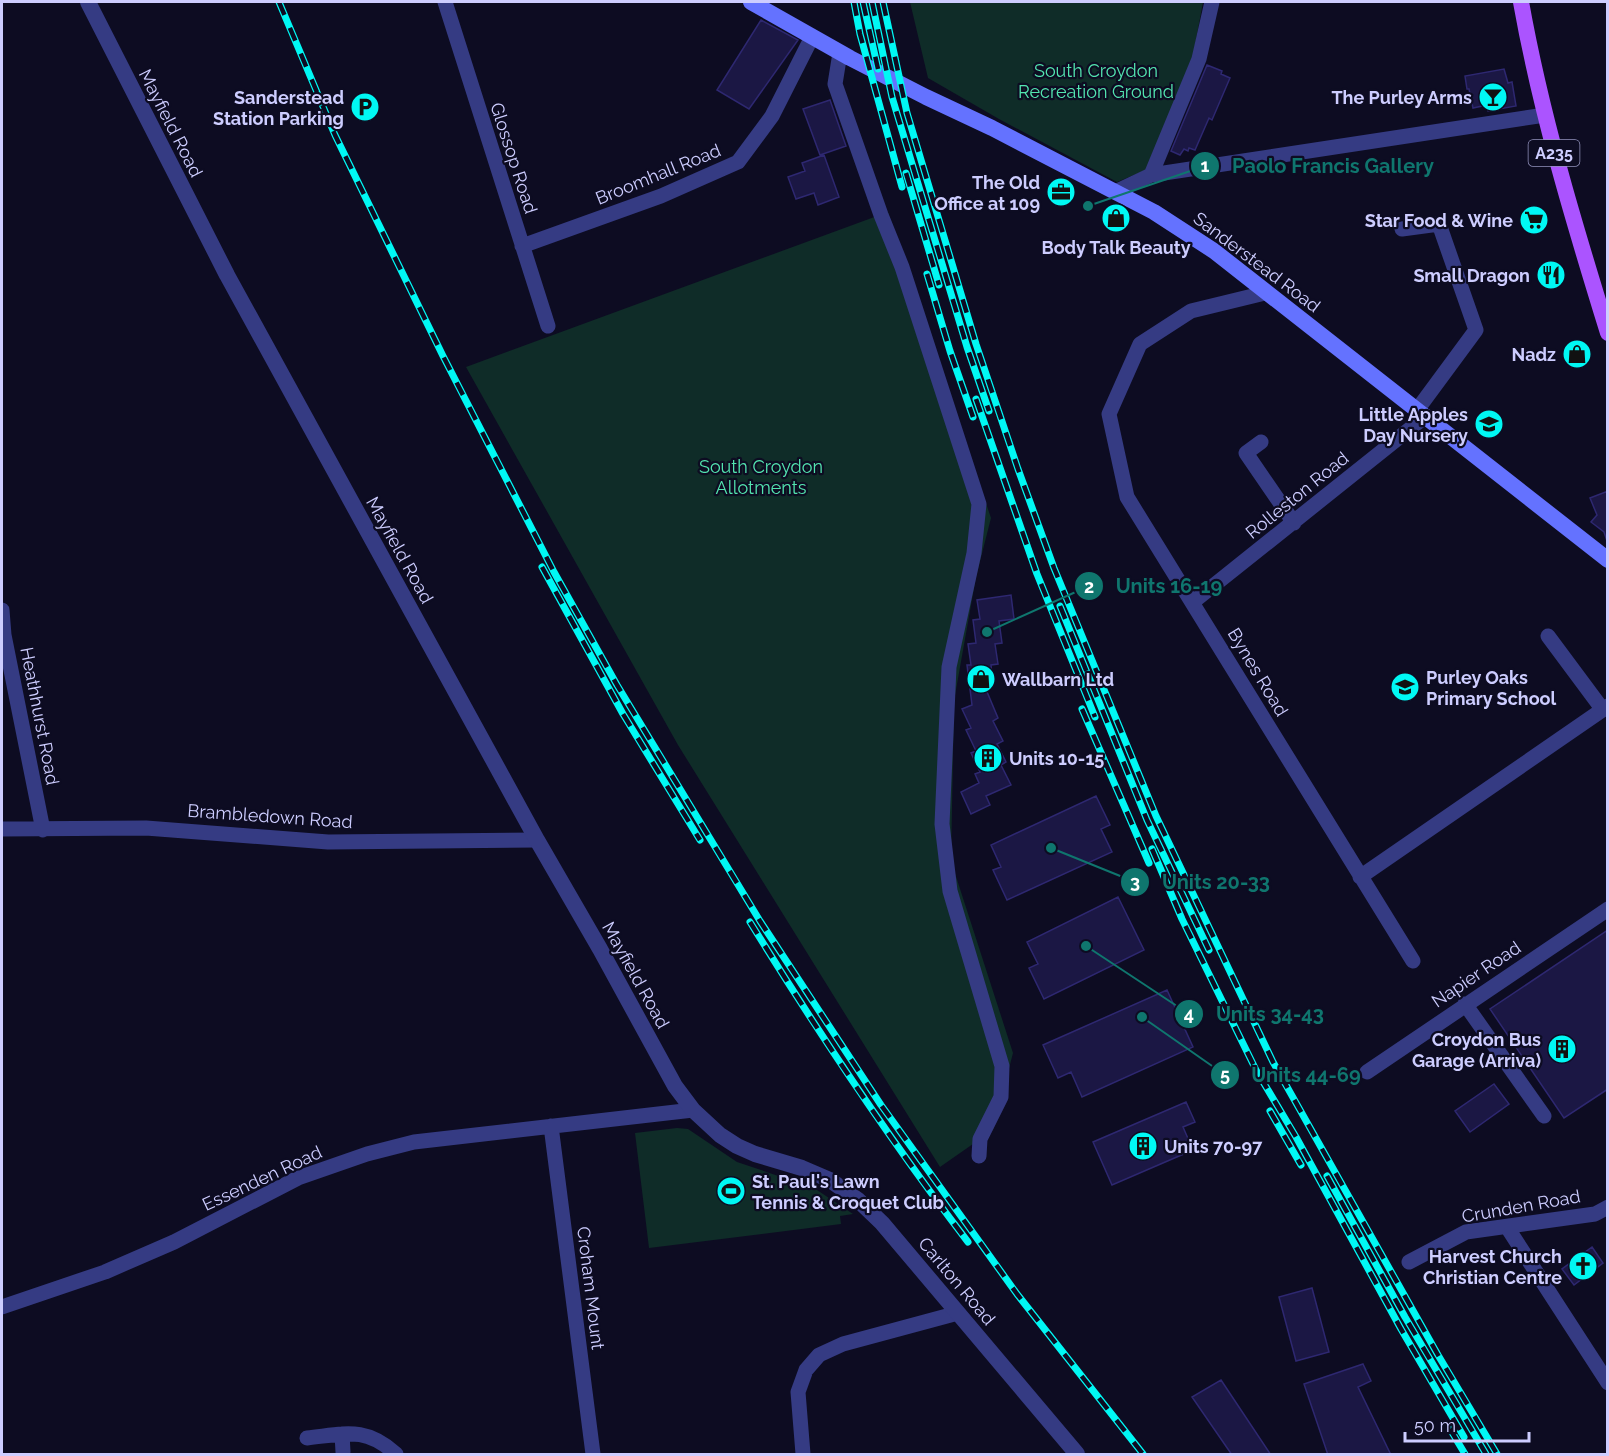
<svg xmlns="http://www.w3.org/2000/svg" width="1609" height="1456" font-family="Raleway,sans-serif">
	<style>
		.green { fill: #0f2c28 }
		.building { fill: #1b1744; stroke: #2e2871; stroke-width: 1.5 }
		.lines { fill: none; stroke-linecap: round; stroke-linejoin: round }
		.minor { stroke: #353b83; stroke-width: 15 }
		.tertiary { stroke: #353b83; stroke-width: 16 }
		.secondary { stroke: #6472ff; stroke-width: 16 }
		.primary { stroke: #ab54ff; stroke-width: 16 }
		.rail-casing { stroke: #00f8f4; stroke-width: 7 }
		.rail { stroke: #0d0c22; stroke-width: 4.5; stroke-dasharray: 14; stroke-linecap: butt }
		.labels { text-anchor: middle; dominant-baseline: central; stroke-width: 4.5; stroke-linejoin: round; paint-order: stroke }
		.shield { fill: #0d0c22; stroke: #9393bd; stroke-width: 1.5 }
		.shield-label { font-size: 16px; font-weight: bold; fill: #cdcdff }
		.park-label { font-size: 18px; fill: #53e5b0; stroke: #0d0c22 }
		.poi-label { font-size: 18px; font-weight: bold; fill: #cdcdff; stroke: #0d0c22; text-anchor: end }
		.street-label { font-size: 18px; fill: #cdcdff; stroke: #0d0c22 }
		.leader { fill: none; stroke: #0f766e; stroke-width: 2 }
		.callout-dot { fill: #0f766e; stroke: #0d0c22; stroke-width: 2 }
		.mark-label { font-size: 18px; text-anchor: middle; font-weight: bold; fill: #fff }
		.callout-label { font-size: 20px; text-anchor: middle; font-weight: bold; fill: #0f766e; stroke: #0d0c22; stroke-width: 4.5; stroke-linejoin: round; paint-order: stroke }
	</style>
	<rect width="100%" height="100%" fill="#0d0c22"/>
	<path class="green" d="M 910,2 L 1203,2 L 1193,56 L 1146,170 L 1117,182 L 999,119 L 928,78 Z
		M 888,212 L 991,518 L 976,577 L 954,701 L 951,861 L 1013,1053 L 993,1130 L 940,1167 L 678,745 L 466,367 Z
		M 677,1128 L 688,1129 L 737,1162 L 814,1188 L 853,1214 L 840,1216 L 841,1224 L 649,1248 L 635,1133 Z"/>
	<path class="building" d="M 761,20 L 798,40 L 749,109 L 717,90 Z
		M 1207,65 L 1222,71 L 1221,74 L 1230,78 L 1212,120 L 1209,118 L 1195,150 L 1189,148 L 1188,151 L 1184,149 L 1180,155 L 1171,151 Z
		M 1504,69 L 1508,83 L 1512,82 L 1516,106 L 1488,111 L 1487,105 L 1473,108 L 1469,89 L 1467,89 L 1465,76 Z
		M 830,100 L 846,146 L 820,155 L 803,109 Z
		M 824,155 L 839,197 L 818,205 L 814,193 L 796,199 L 788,177 L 805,171 L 802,163 Z
		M 1608,491 L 1608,541 L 1607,541 L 1604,532 L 1591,522 L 1597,515 L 1590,498 Z
		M 1011,595 L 1014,619 L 999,621 L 1002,643 L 995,644 L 998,664 L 991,665 L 993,686 L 985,687 L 998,718 L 993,721 L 1003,741 L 997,744 L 1006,762 L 1001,765 L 1011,785 L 986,796 L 990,805 L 971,814 L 961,792 L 979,783 L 975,774 L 980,772 L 971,753 L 976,751 L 966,730 L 971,728 L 962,709 L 972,705 L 967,665 L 971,665 L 968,644 L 976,643 L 973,620 L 980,619 L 977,600 Z
		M 1096,796 L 1110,825 L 1101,829 L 1112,852 L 1007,900 L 993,870 L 1001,867 L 991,845 Z
		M 1118,897 L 1144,950 L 1044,999 L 1029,968 L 1038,964 L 1027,942 Z
		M 1608,930 L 1608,1089 L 1564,1118 L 1490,1009 Z
		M 1167,990 L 1193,1047 L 1082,1097 L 1071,1072 L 1058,1078 L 1043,1045 Z
		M 1494,1084 L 1509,1104 L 1470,1132 L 1455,1111 Z
		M 1186,1102 L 1195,1122 L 1183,1127 L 1193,1150 L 1112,1185 L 1093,1142 Z
		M 1592,1247 L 1603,1263 L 1574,1285 L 1562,1269 Z
		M 1312,1288 L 1329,1352 L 1296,1361 L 1279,1297 Z
		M 1363,1364 L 1371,1381 L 1358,1387 L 1391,1455 L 1328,1455 L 1304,1384 Z
		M 1221,1380 L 1271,1455 L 1232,1455 L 1192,1397 Z"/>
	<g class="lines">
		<path class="minor" d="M 445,2 L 548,326
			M 840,53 L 835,84 L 881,215 L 902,267 L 979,504 L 974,553 L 949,667 L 942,824 L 950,891 L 1002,1066 L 1001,1097 L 980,1139 L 979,1156
			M 1151,175 L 1199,59 L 1212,2
			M 1115,192 L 1151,175 L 1545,115
			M 1402,229 L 1439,224 L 1476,330 L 1417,410
			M 522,246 L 661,196 L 738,162 L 772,116 L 812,37
			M 1265,293 L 1191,311 L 1140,344 L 1109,414 L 1127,497 L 1413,961
			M 1261,442 L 1246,453 L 1294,523
			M 1193,602 L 1426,416
			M 2,610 L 4,635 L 43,830
			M 1548,636 L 1603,710
			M 2,829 L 146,828 L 328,842 L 537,840
			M 1360,877 L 1608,706
			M 1465,1004 L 1544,1116
			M 1367,1072 L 1608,909
			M 551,1126 L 593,1454
			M 1507,1227 L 1608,1383
			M 1409,1262 L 1466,1232 L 1595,1214 L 1608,1207
			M 2,1307 L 105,1272 L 174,1242 L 298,1178 L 367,1154 L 414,1142 L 693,1110
			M 342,1434 L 343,1452
			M 307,1438 C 345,1434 365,1426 396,1454
			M 803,1454 L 798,1392 L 806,1370 L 819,1355 L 843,1344 L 958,1313"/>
		<path class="tertiary" d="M 88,2 L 227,275 L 537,840 L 600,949 L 675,1086 L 693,1110 L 720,1135 L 737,1146 L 755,1154 L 802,1168 L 830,1180 L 858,1200 L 882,1223 L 1077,1454"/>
		<path class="secondary" d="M 751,2 L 850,58 L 926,97 L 992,128 L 1154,212 L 1214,251 L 1608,560"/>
		<path class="primary" d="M 1521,2 C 1541,114 1574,223 1608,333"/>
		<g class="rail-casing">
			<path id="rail" d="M 279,2 L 335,135 L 443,356 L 554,572 L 617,685 L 760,921 L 881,1105 L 1017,1294 L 1143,1454
				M 854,2 L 860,34 L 902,187
				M 863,2 L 878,69
				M 872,2 L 892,97 L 967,347 L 989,411
				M 883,2 L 907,113 L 976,344 L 1018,469 L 1054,568 L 1156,816 L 1273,1062 L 1438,1355 L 1497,1454
				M 906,173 L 939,285
				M 927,274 L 950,351 L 973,417
				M 976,399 L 1037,574 L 1095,717
				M 542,567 L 623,714 L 700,840
				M 1060,606 L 1147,820 L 1209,950
				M 1082,709 L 1149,863
				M 1152,849 L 1182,919 L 1256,1070 L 1296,1137 L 1401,1329 L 1464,1437
				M 750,922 C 818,1032 889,1139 968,1242
				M 1270,1111 L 1301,1165
				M 1327,1176 L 1405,1317 L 1486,1454
				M 1450,1429 L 1465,1454"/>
		</g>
		<use href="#rail" class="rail"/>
	</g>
	<defs>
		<g id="bar-disc" transform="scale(1.5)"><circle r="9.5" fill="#00f8f4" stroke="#0d0c22"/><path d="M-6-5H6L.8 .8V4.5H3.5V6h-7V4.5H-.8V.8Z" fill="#111"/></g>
		<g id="parking-disc" transform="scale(1.5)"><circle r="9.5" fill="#00f8f4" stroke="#0d0c22"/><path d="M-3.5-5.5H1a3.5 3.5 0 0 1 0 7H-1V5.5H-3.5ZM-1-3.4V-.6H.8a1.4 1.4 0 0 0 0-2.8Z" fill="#111"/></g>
		<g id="office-disc" transform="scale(1.5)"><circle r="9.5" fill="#00f8f4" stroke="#0d0c22"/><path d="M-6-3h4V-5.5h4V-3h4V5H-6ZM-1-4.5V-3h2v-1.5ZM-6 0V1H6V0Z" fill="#111"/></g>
		<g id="shop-disc" transform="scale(1.5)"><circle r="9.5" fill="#00f8f4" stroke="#0d0c22"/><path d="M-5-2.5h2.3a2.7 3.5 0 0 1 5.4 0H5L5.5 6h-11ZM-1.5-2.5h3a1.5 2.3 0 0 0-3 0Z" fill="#111"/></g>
		<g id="supermarket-disc" transform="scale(1.5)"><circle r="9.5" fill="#00f8f4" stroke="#0d0c22"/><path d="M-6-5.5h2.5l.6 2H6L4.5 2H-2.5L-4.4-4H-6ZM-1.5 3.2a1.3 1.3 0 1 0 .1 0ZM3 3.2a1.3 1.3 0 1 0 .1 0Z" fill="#111"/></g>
		<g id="restaurant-disc" transform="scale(1.5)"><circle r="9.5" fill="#00f8f4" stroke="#0d0c22"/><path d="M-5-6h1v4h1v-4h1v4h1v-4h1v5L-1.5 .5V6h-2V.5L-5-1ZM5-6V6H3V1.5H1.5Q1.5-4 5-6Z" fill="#111"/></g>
		<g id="school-disc" transform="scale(1.5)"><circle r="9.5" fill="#00f8f4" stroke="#0d0c22"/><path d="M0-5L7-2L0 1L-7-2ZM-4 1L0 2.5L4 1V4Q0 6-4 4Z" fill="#111"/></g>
		<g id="building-disc" transform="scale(1.5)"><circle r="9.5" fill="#00f8f4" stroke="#0d0c22"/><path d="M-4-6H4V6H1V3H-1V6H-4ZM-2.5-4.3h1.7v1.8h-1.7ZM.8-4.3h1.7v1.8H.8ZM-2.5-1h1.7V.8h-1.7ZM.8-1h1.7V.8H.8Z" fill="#111"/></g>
		<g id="stadium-disc" transform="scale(1.5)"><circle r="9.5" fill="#00f8f4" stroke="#0d0c22"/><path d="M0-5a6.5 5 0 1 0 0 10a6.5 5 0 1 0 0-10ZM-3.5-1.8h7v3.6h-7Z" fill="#111"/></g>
		<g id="church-disc" transform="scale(1.5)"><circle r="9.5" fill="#00f8f4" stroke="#0d0c22"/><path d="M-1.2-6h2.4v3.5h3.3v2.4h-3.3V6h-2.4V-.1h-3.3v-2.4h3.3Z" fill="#111"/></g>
	</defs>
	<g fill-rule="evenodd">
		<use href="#bar-disc" x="1493" y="97"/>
		<use href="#parking-disc" x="365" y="107"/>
		<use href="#office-disc" x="1061" y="192"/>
		<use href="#shop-disc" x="1116" y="218"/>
		<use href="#supermarket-disc" x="1534" y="220"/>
		<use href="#restaurant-disc" x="1551" y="275"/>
		<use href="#shop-disc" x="1577" y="354"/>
		<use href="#school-disc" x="1489" y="424"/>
		<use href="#shop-disc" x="981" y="679"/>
		<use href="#school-disc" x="1405" y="687"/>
		<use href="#building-disc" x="988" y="758"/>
		<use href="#building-disc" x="1562" y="1049"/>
		<use href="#building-disc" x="1143" y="1146"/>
		<use href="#stadium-disc" x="731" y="1191"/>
		<use href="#church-disc" x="1583" y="1266"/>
	</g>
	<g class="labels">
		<rect class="shield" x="1528.5" y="140" width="51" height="26" rx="4.5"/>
		<g class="shield-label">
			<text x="1554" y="153">A235</text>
		</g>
		<g class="park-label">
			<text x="1096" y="70">South Croydon<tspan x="1096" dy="21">Recreation Ground</tspan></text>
			<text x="761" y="466">South Croydon<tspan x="761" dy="21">Allotments</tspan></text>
		</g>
		<g class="poi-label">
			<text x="344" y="97">Sanderstead<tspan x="344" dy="21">Station Parking</tspan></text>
			<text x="1472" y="97">The Purley Arms</text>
			<text x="1040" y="182">The Old<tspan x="1040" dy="21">Office at 109</tspan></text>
			<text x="1513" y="220">Star Food &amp; Wine</text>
			<text x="1116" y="247" text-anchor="middle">Body Talk Beauty</text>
			<text x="1530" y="275">Small Dragon</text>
			<text x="1556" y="354">Nadz</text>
			<text x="1468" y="414">Little Apples<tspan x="1468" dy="21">Day Nursery</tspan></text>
			<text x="1426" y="677" text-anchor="start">Purley Oaks<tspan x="1426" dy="21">Primary School</tspan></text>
			<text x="1002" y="679" text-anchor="start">Wallbarn Ltd</text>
			<text x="1009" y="758" text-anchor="start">Units 10-15</text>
			<text x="1541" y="1039">Croydon Bus<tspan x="1541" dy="21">Garage (Arriva)</tspan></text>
			<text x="1164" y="1146" text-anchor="start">Units 70-97</text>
			<text x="752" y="1181" text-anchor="start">St. Paul's Lawn<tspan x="752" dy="21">Tennis &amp; Croquet Club</tspan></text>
			<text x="1562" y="1256">Harvest Church<tspan x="1562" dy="21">Christian Centre</tspan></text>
		</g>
		<g class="street-label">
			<text transform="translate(171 123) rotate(63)">Mayfield Road</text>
			<text transform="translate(514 158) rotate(72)">Glossop Road</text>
			<text transform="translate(658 174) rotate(-22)">Broomhall Road</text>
			<text transform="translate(1257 262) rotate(37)">Sanderstead Road</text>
			<text transform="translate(1297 495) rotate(-39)">Rolleston Road</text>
			<text transform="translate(400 550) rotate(61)">Mayfield Road</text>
			<text transform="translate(1258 672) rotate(59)">Bynes Road</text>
			<text transform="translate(40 716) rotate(79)">Heathhurst Road</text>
			<text transform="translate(270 816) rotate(4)">Brambledown Road</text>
			<text transform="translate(1476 974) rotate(-34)">Napier Road</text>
			<text transform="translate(636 975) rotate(61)">Mayfield Road</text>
			<text transform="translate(262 1178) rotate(-25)">Essenden Road</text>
			<text transform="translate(1521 1206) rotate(-10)">Crunden Road</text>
			<text transform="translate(957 1281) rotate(50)">Carlton Road</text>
			<text transform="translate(591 1288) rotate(83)">Croham Mount</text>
		</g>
	</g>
	<path class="leader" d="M1088 206L1205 166M987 632L1089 586M1051 848L1135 882M1086 946L1189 1014M1142 1017L1225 1075"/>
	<g class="callout-dot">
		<circle cx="1088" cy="206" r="6"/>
		<circle cx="987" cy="632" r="6"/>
		<circle cx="1051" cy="848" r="6"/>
		<circle cx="1086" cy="946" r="6"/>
		<circle cx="1142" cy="1017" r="6"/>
		<circle cx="1205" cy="166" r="15"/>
		<circle cx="1089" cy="586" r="15"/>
		<circle cx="1135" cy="882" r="15"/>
		<circle cx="1189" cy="1014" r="15"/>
		<circle cx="1225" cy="1075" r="15"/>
	</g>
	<g class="mark-label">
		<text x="1205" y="172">1</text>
		<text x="1089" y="593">2</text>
		<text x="1135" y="888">3</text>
		<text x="1189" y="1020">4</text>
		<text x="1225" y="1081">5</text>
	</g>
	<g class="callout-label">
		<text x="1333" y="173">Paolo Francis Gallery</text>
		<text x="1169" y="593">Units 16-19</text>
		<text x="1216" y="889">Units 20-33</text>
		<text x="1270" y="1021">Units 34-43</text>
		<text x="1306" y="1082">Units 44-69</text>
	</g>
	<rect width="1609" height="1456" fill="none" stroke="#cdcdff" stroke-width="6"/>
	<path d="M1405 1432v9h124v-9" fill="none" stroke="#cdcdff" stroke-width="3"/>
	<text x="1414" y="1432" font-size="18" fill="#cdcdff" stroke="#0d0c22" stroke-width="4.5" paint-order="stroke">50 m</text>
</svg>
